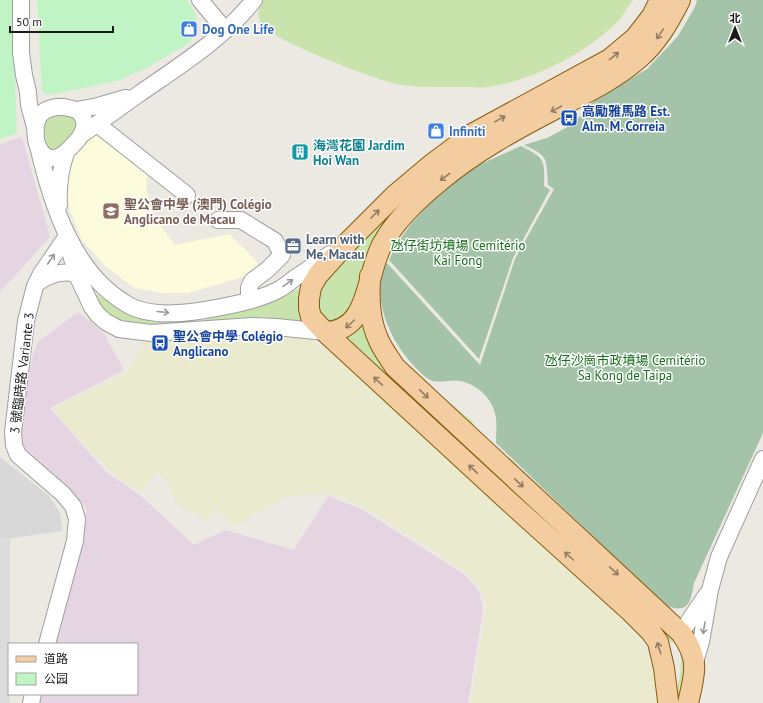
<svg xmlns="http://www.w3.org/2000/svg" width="763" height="703" font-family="'PT Sans','Noto Sans SC',sans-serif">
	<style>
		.residential { fill: #d9d8d8 }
		.industrial { fill: #e5d4e2 }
		.education { fill: #fcfbdb }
		.farmland { fill: #e9eace }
		.grass { fill: #c8e3ab }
		.cemetery { fill: #a5c3a9 }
		.park { fill: #c1f4c4 }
		.parking { fill: #dbdbdb }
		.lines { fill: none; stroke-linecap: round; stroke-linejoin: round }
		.minor-casing { stroke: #9f9f9f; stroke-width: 18 }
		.major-casing { stroke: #875b0c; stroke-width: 22 }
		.minor { stroke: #fff; stroke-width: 16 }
		.major { stroke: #f3cda0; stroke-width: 20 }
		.oneway { stroke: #927d64 }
		.oneway2 { stroke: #989898 }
		.labels { text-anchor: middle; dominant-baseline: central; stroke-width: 3; stroke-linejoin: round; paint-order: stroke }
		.shop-label { font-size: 13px; font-weight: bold; fill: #366cbe; stroke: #fff; text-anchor: start }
		.transit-label { font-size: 13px; font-weight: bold; fill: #164399; stroke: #fff; text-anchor: start }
		.culture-label { font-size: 13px; font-weight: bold; fill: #0d838f; stroke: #fff; text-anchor: start }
		.education-label { font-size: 13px; font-weight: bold; fill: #785e54; stroke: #fff; text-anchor: start }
		.service-label { font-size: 13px; font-weight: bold; fill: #4e5e75; stroke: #fff; text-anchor: start }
		.park-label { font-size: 13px; fill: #146f19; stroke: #fff }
		.street-label { font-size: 13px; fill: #1b1b1b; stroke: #fff }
	</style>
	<rect width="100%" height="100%" fill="#ece8e2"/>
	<path class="residential" d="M 0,457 L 49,496 L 60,513 L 62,531 L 0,540 Z"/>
	<path class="industrial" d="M 22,137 L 50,237 L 0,292 L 0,144 Z
		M 78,312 L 103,332 L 124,370 L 50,408 L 106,472 L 141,496 L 194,545 L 225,530 L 294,550 L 328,496 L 363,510 L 465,575 L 479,591 L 483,609 L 468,703 L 40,703 L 41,694 L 137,694 L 137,644 L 55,644 L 82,547 L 86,508 L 74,493 L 32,461 L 22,448 L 21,418 L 33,355 L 38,342 Z"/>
	<path class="education" d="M 98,129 L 148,168 L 146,188 L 152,211 L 157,221 L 175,245 L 229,234 L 248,252 L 264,271 L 188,293 L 163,293 L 134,288 L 105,266 L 82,240 L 70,211 L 65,190 L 70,158 Z"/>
	<path class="farmland" d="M 289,336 L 306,338 L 329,351 L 602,600 L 624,622 L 640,640 L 651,659 L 657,685 L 658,703 L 471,703 L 487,604 L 481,588 L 470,575 L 420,541 L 364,507 L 328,493 L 286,496 L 234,526 L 217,508 L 208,522 L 177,504 L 166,480 L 158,473 L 145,485 L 142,492 L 119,479 L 84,444 L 53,408 L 127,373 L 144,341 Z"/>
	<path class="grass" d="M 263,0 L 633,0 C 627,8 622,18 615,24 C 583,55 533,80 489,87 C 480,88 470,87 462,87 C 440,87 413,88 392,83 C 370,77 270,40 261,23 C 256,15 259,7 263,0 Z
		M 667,0 L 674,0 L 648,40 L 627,58 L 476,146 L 411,198 L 373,245 L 365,263 L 360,288 L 353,305 L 343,319 L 334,321 L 328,320 L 322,317 L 317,310 L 315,304 L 317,288 L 326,275 L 402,197 L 471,143 L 589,76 L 622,57 L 644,36 L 658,16 Z
		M 57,113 L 75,117 C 80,134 69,138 58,150 L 53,150 L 47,148 C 39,132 41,121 57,113 Z
		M 301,288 C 298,301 296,311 303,323 L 263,317 L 207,323 L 205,316 L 261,303 Z
		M 92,291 L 118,309 L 131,313 L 181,318 L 183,322 L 181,325 C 157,325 125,330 105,312 C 99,307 96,298 92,291 Z
		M 361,321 L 675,641 L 673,642 L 667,640 L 346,339 L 345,337 Z
		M 434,398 L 444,398 L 473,422 L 477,435 Z
		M 682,651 L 687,658 L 679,703 L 674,703 L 680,675 Z"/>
	<path class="cemetery" d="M 697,0 L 763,0 L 763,433 L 694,583 C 690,605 688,614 664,605 L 496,443 C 496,435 497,426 496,418 C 493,399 479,385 460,381 C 452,379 442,383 433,381 C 426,379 419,371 414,366 C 393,344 376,309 381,277 C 382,272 385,267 387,263 L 480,365 L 515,259 L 554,189 L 548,185 C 546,158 549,156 524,145 L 547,138 L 573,124 L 595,100 L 647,69 L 678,36 L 695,7 Z
		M 521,146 C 545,158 545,160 544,186 L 550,190 L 513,258 L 479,359 L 389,260 L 397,243 L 412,223 L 430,203 L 465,171 Z"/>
	<path class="park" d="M 0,0 L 12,0 L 17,133 L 0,139 Z
		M 37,0 L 187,0 L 193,9 L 196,17 L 197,28 L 195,35 L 188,44 L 146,68 L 120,80 L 55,94 L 46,94 L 42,91 Z"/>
	<path class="parking" d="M 10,539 L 10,703 L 0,703 L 0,541 Z"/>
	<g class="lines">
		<g class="minor-casing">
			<path id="minor" d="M 21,0 L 21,53 L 24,75 L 28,92 L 29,105 L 36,131
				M 200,0 L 225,30
				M 57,107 L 64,107 L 77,110 C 85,117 87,126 81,135 C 79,139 75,143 71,147 C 43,178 27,135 40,115 C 44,110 50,108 57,107 Z
				M 77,110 L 98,106 L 126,98
				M 97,124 L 187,195
				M 81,135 C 100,122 119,108 139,94 C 179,66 223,39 254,0
				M 38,146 C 51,202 72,271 125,303 C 146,317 181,314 205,310 C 228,306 257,301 278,290 C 284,287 290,282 295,278 C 307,270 319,262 330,254
				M 59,205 C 58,187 60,170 66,153
				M 218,220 L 241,220 L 275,241 L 282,255 L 267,270 L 252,281 L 249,288 L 249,301
				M 70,251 L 76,273 L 92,307 L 98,315 L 106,322 L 119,329 L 151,333 L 252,326 L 276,327 L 325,332
				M 37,283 C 51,273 69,268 83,278
				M 681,633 L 707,594
				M 47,644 L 75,541 L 77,519 L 73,506 L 63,494 L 18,455 L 14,445 L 13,432 L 26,321 L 35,286 L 41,274 L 67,236
				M 694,665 L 701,642 L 710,590 L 719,557 L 763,459
				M 31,703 L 33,694"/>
		</g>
		<g class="major-casing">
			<path id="major" d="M 660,0 L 652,16 L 635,38 L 610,59 L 472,134 L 432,164 L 394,196 L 348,242 L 318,275 L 311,287 L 309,299 L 309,309 L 311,317 L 325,332 L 505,498 L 629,610 L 651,632 L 658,642 L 664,668 L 668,701
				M 370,276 C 369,298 369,320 379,341 C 383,350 390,359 395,367 L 681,633 C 700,659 695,674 688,703
				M 325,332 C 371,331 365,274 383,243 C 396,220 419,198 440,181 C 474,152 515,130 555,109 C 584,94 614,80 638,59 C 657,43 669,22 680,0"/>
		</g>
		<use href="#minor" class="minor"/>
		<use href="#major" class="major"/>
	</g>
	<defs><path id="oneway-shaft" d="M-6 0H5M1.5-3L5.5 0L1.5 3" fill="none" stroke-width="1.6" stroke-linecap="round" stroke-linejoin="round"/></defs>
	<g class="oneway">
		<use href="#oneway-shaft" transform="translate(660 34) rotate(124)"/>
		<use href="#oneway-shaft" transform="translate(614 56) rotate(-39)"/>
		<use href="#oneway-shaft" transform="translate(556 109) rotate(152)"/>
		<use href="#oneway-shaft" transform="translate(500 119) rotate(-29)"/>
		<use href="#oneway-shaft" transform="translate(445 177) rotate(143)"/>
		<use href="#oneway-shaft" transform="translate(375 214) rotate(-45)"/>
		<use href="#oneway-shaft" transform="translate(350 324) rotate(138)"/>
		<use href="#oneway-shaft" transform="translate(378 381) rotate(-137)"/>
		<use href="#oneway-shaft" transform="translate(424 394) rotate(43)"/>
		<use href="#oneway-shaft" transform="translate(473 469) rotate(-137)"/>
		<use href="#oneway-shaft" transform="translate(519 483) rotate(43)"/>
		<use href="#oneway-shaft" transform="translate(569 556) rotate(-138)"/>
		<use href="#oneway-shaft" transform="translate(614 571) rotate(43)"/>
		<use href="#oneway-shaft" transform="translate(659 648) rotate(-107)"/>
	</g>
	<g class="oneway2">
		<use href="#oneway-shaft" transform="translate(51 259) rotate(-56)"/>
		<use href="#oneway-shaft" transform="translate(288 283) rotate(-35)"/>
		<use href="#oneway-shaft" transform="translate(163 312) rotate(5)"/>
		<use href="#oneway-shaft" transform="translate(704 628) rotate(100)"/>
	</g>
	<defs>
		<g id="shop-square" transform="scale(0.9)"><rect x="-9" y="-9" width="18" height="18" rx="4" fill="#3f7fe0" stroke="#fff"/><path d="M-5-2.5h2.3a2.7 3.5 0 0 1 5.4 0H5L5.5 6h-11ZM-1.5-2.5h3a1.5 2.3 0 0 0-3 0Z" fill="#fff"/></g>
		<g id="bus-square" transform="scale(0.9)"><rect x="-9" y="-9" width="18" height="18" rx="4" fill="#1a4fb4" stroke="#fff"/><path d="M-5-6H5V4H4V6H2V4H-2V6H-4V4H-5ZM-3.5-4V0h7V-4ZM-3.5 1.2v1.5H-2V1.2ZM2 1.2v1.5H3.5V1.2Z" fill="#fff"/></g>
		<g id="building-square" transform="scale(0.9)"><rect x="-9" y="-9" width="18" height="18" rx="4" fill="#0f9aa8" stroke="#fff"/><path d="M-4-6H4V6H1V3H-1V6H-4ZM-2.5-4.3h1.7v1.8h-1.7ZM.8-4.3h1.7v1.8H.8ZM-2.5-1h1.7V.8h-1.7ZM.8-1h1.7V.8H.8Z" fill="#fff"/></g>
		<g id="school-square" transform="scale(0.9)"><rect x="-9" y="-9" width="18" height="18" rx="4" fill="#8d6e63" stroke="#fff"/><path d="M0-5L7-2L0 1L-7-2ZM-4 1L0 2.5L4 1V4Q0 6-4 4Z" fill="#fff"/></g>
		<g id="office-square" transform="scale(0.9)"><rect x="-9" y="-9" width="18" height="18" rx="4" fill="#5c6f8a" stroke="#fff"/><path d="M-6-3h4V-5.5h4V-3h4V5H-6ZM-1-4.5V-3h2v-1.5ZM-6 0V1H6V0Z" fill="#fff"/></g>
	</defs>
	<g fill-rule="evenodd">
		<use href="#shop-square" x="189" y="29"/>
		<use href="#bus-square" x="569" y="118"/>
		<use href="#shop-square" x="436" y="131"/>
		<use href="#building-square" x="300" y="152"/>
		<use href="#school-square" x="111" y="211"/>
		<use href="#office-square" x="293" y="246"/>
		<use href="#bus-square" x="160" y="343"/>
	</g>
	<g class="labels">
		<g class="shop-label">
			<text x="202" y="29">Dog One Life</text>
			<text x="449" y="131">Infiniti</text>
		</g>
		<g class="transit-label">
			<text x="582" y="111">高勵雅馬路 Est.<tspan x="582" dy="15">Alm. M. Correia</tspan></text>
			<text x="173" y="336">聖公會中學 Colégio<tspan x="173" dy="15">Anglicano</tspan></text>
		</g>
		<g class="culture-label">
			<text x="313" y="145">海灣花園 Jardim<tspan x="313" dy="15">Hoi Wan</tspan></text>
		</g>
		<g class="education-label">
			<text x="124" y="204">聖公會中學 (澳門) Colégio<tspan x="124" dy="15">Anglicano de Macau</tspan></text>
		</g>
		<g class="service-label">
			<text x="306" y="239">Learn with<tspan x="306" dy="15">Me, Macau</tspan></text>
		</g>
		<g class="park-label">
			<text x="458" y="245">氹仔街坊墳場 Cemitério<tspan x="458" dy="15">Kai Fong</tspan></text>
			<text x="625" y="360">氹仔沙崗市政墳場 Cemitério<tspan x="625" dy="15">Sa Kong de Taipa</tspan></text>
		</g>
		<g class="street-label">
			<text transform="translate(22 373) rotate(-83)">3 號臨時路 Variante 3</text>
		</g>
	</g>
	<rect x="8" y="643" width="130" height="52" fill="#ffffff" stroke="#a4a4a4"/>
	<rect x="16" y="656" width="20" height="6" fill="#f3cda0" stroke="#a4a4a4"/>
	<text x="44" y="663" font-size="12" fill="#1b1b1b">道路</text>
	<rect x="16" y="673" width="20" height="12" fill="#c1f4c4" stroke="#a4a4a4"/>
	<text x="44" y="683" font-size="12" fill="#1b1b1b">公园</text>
	<g transform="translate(735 28)" stroke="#ffffff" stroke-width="3" paint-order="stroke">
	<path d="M0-3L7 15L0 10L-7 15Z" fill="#1b1b1b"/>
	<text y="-6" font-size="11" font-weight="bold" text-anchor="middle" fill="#1b1b1b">北</text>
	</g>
	<path d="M10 26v6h103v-6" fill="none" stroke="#1b1b1b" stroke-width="2"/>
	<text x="16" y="26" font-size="12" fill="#1b1b1b" stroke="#ffffff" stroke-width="3" paint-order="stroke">50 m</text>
</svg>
